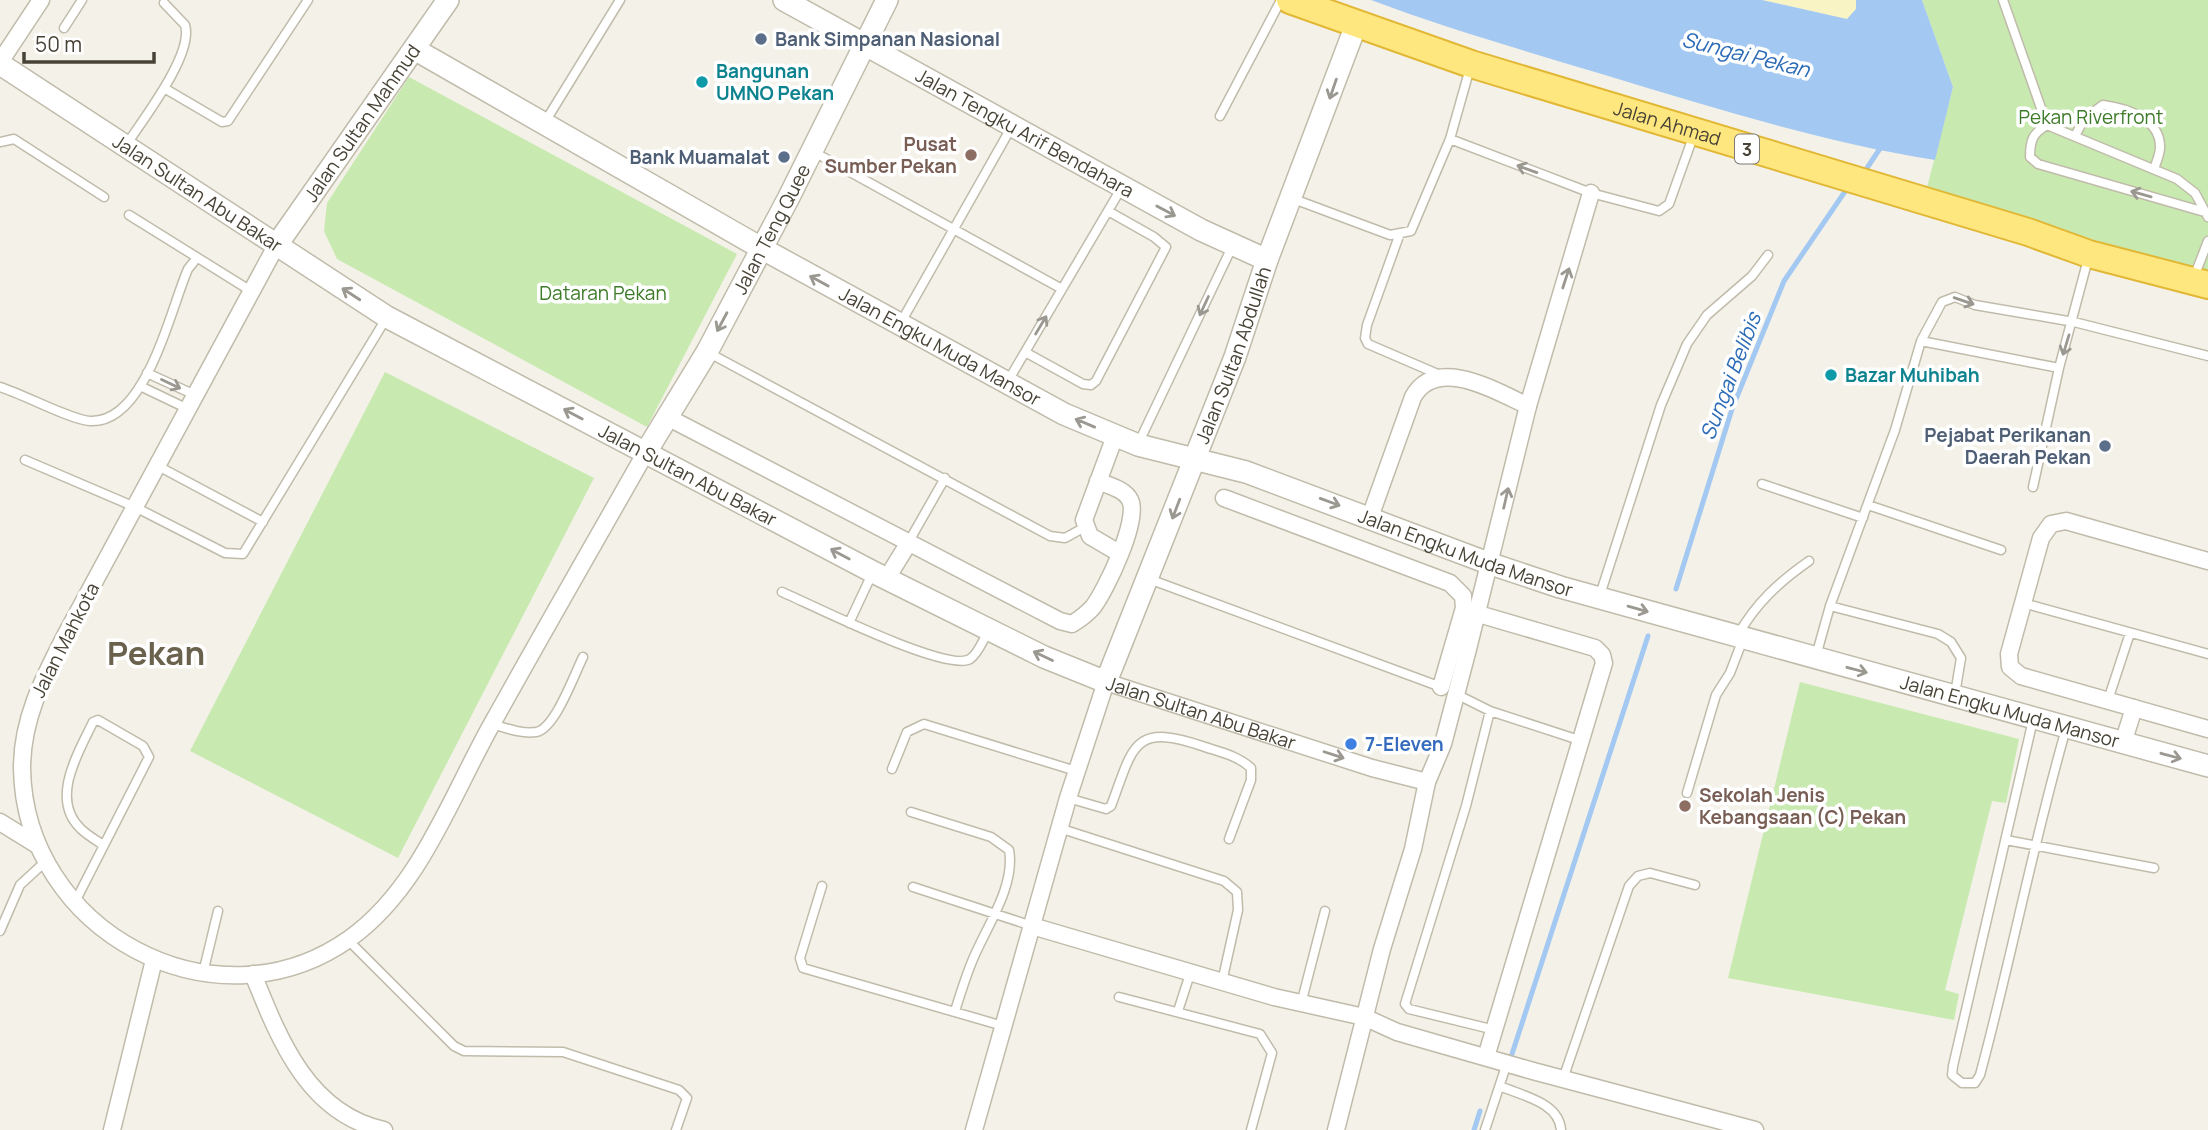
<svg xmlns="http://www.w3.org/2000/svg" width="2208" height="1130" font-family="Manrope,sans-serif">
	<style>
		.green { fill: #c8e9b0 }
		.sand { fill: #f9f4c3 }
		.water { fill: #a3c8f2 }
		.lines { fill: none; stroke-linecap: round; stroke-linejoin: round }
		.stream { stroke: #a3c8f2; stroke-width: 5 }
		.service-casing { stroke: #c0bbaa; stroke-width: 11 }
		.minor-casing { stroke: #c0bbaa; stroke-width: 19 }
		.tertiary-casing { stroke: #c0bbaa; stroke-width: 24 }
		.trunk-casing { stroke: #e1b735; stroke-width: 30 }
		.service { stroke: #fff; stroke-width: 8 }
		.minor { stroke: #fff; stroke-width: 16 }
		.tertiary { stroke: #fff; stroke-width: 21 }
		.trunk { stroke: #ffe77f; stroke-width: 26 }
		.oneway { stroke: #9a9890 }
		.service-dot { fill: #5c6f8a; stroke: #fff; stroke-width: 2.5 }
		.culture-dot { fill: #0f9aa8; stroke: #fff; stroke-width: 2.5 }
		.education-dot { fill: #8d6e63; stroke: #fff; stroke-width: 2.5 }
		.shop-dot { fill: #3f7fe0; stroke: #fff; stroke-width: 2.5 }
		.labels { text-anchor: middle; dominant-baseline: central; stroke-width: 7; stroke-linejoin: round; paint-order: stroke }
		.shield { fill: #fff; stroke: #7f7b72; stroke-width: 2 }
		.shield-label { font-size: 18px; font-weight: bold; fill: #484336 }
		.service-label { font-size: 19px; font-weight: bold; fill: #4e5e75; stroke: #fff; text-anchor: end }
		.culture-label { font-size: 19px; font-weight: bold; fill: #0d838f; stroke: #fff; text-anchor: start }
		.park-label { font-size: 19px; fill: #3d7b28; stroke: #fff }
		.street-label { font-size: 19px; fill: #484336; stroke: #fff }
		.education-label { font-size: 19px; font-weight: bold; fill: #785e54; stroke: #fff; text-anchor: end }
		.shop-label { font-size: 19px; font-weight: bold; fill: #366cbe; stroke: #fff; text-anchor: start }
		.water-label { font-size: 21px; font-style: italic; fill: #2c6bb6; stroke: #fff }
		.town-label { font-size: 33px; font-weight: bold; fill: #6b624d; stroke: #fff }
	</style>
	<rect width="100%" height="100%" fill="#f4f2e8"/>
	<path class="green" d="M 1922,0 L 2208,0 L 2208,273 L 1926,191 L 1953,87 Z
		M 409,77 L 737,254 L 647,427 L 337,259 L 324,231 L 327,203 Z
		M 385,372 L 594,478 L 398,858 L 190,751 Z
		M 1800,682 L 2019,739 L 2006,803 L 1992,801 L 1945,990 L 1959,994 L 1954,1020 L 1728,978 Z"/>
	<path class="sand" d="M 1762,0 L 1856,0 L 1856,9 L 1847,19 Z"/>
	<path class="water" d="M 1371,0 L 1762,0 L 1847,19 L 1856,9 L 1856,0 L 1922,0 L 1953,87 L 1935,160 C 1823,142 1713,108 1605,75 C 1526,51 1448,29 1371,0 Z"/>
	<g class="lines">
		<path class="stream" d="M 1867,168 L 1881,147
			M 1676,589 L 1732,409 L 1784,281 L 1846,190
			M 1512,1054 L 1648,636
			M 1474,1130 L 1480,1111"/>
		<g class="service-casing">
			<path id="service" d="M 2003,0 L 2047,125 L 2177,179 L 2195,193 L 2208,217
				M 64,28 L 82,0
				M 164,88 L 222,122 L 228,121 L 308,0
				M 1220,116 L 1281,0
				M 545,122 L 620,0
				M 2047,125 C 2033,133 2030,140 2030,157 L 2038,164 L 2208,213
				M 2075,136 L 2084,119 L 2103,105 C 2125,108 2161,118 2160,148 C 2160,154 2156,163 2154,169
				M 1450,139 L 1591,193 L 1659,211 L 1669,204 L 1693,137
				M 0,142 L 14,139 L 104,197
				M 127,144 C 143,119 194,54 185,25 L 164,3
				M 812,151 L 1062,289
				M 1291,198 L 1390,235 L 1411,231 L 1450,139 L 1470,68
				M 129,215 L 251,291
				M 1399,236 L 1367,325 L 1365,338 L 1368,344 L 1440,375
				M 2194,277 L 2208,241
				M 900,324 L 1011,128
				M 1921,341 L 2059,368
				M 1025,352 L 1083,384 L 1091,385 L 1096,381 L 1166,247 L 1154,237 L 1108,211
				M 709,353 L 1050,536 L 1065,538 L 1085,527
				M 147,373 L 195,395
				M 1008,381 L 1122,187
				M 140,386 L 188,409
				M 0,387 C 23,394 71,420 90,421 C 146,424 170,310 188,269 L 196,259
				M 1138,444 L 1232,247
				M 25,460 L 135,507 L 225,553 L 243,554 L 387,317
				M 158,466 L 263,522
				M 1762,484 L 1863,518
				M 2033,487 L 2059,368 L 2088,259
				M 1868,505 L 2001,550
				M 908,543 L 945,478
				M 1149,579 L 1441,687
				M 782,592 C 810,604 947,673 970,659 C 978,654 983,640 988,632
				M 1600,595 L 1661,405 L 1687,344 L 1707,315 L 1752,276 L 1768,255
				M 2023,603 L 2208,654
				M 1830,606 L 1938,634 L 1951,642 L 1961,658 L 1955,694
				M 849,623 L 872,574
				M 1738,635 C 1756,603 1779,582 1809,561
				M 1816,656 L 1830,606 L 1895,430 L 1921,341 L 1942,302 L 1955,297 L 1975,305 L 2074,322 L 2208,356
				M 1456,694 L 1490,711 L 1466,806 L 1405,1004 L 1409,1009 L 1495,1030
				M 2108,700 L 2130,633
				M 1490,711 L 1582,741
				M 2033,720 L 1953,1066 L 1952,1075 L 1962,1083 L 1975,1083 L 1980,1075 C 2011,960 2033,843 2066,729
				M 492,724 C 506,728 521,734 536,732 C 555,729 574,675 583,657
				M 892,769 L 907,732 L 924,724 L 1076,771
				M 1687,793 L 1716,695 L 1730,673 L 1743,639
				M 1068,798 L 1106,809 L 1111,806 C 1133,748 1132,722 1202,746 C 1219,752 1237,755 1251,768 L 1251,780 L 1229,839
				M 911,812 L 991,837 L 1009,850 C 1016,887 984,930 971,964 C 965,979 960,995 955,1011
				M 1059,828 L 1224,881 L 1237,892 L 1238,910 L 1222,982
				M 2006,840 L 2154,868
				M 822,886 L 800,958 L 803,968 L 1003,1026
				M 913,887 L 1032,926
				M 76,900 L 149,757 L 143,746 L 98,720 L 93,722 C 79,752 49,799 81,829 C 87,835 96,840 103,845
				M 0,931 L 20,885 L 46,861
				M 348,940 L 454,1046 L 464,1051 L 563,1052 L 679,1090 L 687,1098 L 676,1130
				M 203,973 L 218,911
				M 1119,997 L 1260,1034 L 1272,1053 L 1251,1130
				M 1301,1004 L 1325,911
				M 1178,1011 L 1190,974
				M 1563,1079 L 1629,886 L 1638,876 L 1650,873 L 1695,885
				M 1500,1086 C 1522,1096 1559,1102 1561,1130
				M 1485,1130 L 1507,1063"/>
		</g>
		<g class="minor-casing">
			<g id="minor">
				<path d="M 0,62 L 41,0"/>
				<path d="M 276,246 L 65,636 C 43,679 22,719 22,768 C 24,930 214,1034 349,939 C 420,889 451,796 493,722 C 543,632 595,542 646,452"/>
				<path d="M 669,418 L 1060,621 L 1072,624 C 1080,619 1087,614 1093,607 C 1106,590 1140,519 1130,500 C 1125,489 1109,486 1098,481"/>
				<path d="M 1115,436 L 1084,520 L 1090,536 L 1119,553"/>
				<path d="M 1224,498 L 1450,583 L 1463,596 L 1464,608 L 1441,687"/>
				<path d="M 1370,517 L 1413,397 C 1436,355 1496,391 1528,406"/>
				<path d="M 2208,561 L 2066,521 L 2051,524 L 2041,538 L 2009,654 L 2010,667 L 2021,676 L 2208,729"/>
				<path d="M 887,578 L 908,544"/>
				<path d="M 1475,613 L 1595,648 L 1602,655 L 1604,663 L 1486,1057"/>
				<path d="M 2123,743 L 2134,708"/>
				<path d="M 0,822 L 37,845"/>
				<path d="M 1032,926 L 1274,997 L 1364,1017 L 1397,1032 L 1533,1071 L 1755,1130"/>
				<path d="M 253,974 C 279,1039 308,1114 384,1130"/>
				<path d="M 112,1130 L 154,960"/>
				<path id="s1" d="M 974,1130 L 1068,798 L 1106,682 L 1372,768 L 1427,782"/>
				<path d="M 1336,1130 L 1382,949 L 1413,849 L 1427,782 L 1443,744 L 1468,649 L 1528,406 L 1591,193"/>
			</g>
		</g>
		<g class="tertiary-casing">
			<g id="tertiary">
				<path id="s2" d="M 784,0 L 1201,230 L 1267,260"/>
				<path id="s3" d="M 416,50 L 761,248 L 1064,414 L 1138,445 L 1246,472 L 1488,563 L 1560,587 L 2208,766"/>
				<path id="s4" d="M 0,64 L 387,317 L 873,572 L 1044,657 L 1106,682 L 1235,357 L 1267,260 L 1356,25"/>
				<path id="s5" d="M 276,246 L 448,0"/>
				<path id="s6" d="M 646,452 L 707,352 L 789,197 L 887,0"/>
			</g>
		</g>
		<g class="trunk-casing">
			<g id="trunk">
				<path id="s7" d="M 1290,0 L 1471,64 L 2028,232 L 2089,254 L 2208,285"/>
			</g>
		</g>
		<use href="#service" class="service"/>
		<use href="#minor" class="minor"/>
		<use href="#tertiary" class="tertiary"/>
		<use href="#trunk" class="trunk"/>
	</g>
	<defs><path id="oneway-shaft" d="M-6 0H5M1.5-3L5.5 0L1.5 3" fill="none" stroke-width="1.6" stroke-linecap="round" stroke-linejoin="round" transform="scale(1.75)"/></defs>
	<g class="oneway">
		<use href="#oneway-shaft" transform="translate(1333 89) rotate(109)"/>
		<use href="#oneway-shaft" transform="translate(1527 169) rotate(-160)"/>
		<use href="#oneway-shaft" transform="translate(2141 194) rotate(-164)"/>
		<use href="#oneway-shaft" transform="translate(1166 211) rotate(28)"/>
		<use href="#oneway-shaft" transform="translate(1566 278) rotate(-72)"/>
		<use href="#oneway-shaft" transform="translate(819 281) rotate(-151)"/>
		<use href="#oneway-shaft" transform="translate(351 294) rotate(-147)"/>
		<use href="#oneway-shaft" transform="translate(1964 301) rotate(19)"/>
		<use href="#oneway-shaft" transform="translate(1204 306) rotate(115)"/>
		<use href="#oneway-shaft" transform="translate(722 322) rotate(118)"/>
		<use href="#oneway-shaft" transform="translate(1041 325) rotate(-59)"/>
		<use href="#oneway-shaft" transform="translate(2066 345) rotate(107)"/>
		<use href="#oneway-shaft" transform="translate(171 384) rotate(25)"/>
		<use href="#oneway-shaft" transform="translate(573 414) rotate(-152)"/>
		<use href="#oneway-shaft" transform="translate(1085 423) rotate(-157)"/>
		<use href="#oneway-shaft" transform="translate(1506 498) rotate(-77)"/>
		<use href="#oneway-shaft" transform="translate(1330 502) rotate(20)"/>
		<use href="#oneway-shaft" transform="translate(1176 509) rotate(111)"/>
		<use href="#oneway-shaft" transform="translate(840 554) rotate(-152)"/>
		<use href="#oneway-shaft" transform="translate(1638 609) rotate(16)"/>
		<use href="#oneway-shaft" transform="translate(1043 656) rotate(-155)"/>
		<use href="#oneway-shaft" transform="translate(1857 670) rotate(15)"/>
		<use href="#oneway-shaft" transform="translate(1334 755) rotate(18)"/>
		<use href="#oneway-shaft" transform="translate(2171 756) rotate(15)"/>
	</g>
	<g class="service-dot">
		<circle cx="761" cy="39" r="7"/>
		<circle cx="784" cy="157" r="7"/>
		<circle cx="2105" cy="446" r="7"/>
	</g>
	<g class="culture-dot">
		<circle cx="702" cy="82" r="7"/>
		<circle cx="1831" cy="375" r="7"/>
	</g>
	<g class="education-dot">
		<circle cx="971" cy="155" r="7"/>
		<circle cx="1685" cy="806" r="7"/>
	</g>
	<circle class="shop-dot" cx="1351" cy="744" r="7"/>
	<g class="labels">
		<rect class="shield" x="1735" y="134.5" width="24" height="29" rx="5"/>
		<g class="shield-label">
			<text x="1747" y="149">3</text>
		</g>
		<g class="service-label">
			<text x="775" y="39" text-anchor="start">Bank Simpanan Nasional</text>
			<text x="770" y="157">Bank Muamalat</text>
			<text x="2091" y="435">Pejabat Perikanan<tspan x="2091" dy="22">Daerah Pekan</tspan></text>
		</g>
		<g class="culture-label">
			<text x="716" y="71">Bangunan<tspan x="716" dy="22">UMNO Pekan</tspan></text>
			<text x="1845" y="375">Bazar Muhibah</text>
		</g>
		<g class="park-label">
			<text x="2091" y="117">Pekan Riverfront</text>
			<text x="603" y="293">Dataran Pekan</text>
		</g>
		<g class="street-label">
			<text stroke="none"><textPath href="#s5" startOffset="150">Jalan Sultan Mahmud</textPath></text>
			<text stroke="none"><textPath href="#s7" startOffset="397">Jalan Ahmad</textPath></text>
			<text stroke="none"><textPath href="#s2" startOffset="275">Jalan Tengku Arif Bendahara</textPath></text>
			<text stroke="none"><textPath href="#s4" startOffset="236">Jalan Sultan Abu Bakar</textPath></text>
			<text stroke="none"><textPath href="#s6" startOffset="256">Jalan Teng Quee</textPath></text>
			<text stroke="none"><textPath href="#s3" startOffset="602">Jalan Engku Muda Mansor</textPath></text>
			<text stroke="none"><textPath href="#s4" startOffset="1620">Jalan Sultan Abdullah</textPath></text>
			<text stroke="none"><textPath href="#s4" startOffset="802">Jalan Sultan Abu Bakar</textPath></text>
			<text stroke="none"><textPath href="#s3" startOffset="1169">Jalan Engku Muda Mansor</textPath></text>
			<text transform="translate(65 640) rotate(-63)">Jalan Mahkota</text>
			<text stroke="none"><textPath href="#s1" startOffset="567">Jalan Sultan Abu Bakar</textPath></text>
			<text stroke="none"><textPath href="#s3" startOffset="1736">Jalan Engku Muda Mansor</textPath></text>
		</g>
		<g class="education-label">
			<text x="957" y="144">Pusat<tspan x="957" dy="22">Sumber Pekan</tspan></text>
			<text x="1699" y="795" text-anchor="start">Sekolah Jenis<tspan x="1699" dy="22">Kebangsaan (C) Pekan</tspan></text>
		</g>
		<g class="shop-label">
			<text x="1365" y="744">7-Eleven</text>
		</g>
		<g class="water-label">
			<text transform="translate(1746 54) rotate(14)">Sungai Pekan</text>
			<text transform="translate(1730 376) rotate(-69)">Sungai Belibis</text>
		</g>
		<g class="town-label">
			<text x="156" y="652">Pekan</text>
		</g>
	</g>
	<path d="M24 52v10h130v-10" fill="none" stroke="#484336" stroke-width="3.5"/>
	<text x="35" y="52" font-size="21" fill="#484336" stroke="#ffffff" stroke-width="5" paint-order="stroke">50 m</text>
</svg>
